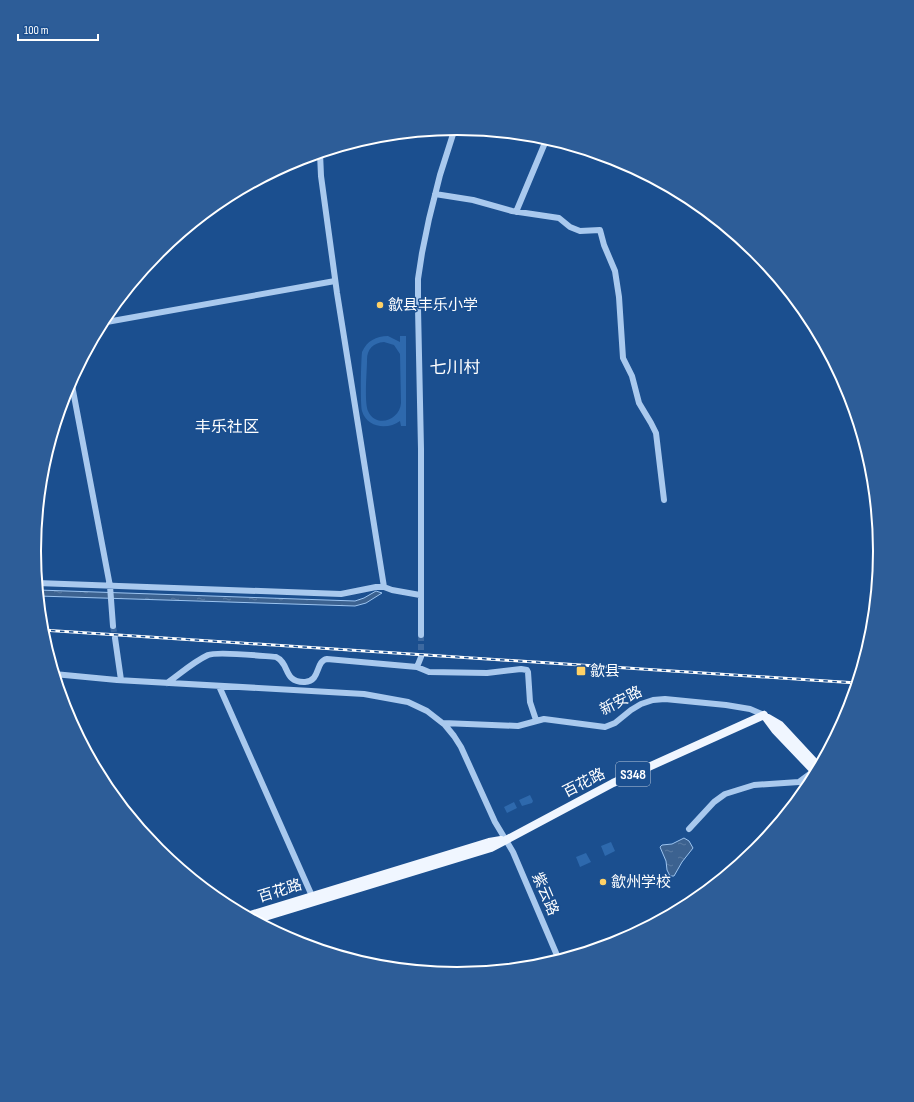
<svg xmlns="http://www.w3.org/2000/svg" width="914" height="1102" font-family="'Sofia Sans Condensed','Noto Sans SC',sans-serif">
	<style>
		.green { fill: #2e69ad; fill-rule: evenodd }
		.water { fill: url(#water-ripples); stroke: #9cc4f0 }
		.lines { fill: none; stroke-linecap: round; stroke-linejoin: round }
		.minor-tunnel { stroke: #3d69a0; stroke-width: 6; stroke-dasharray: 6 3; stroke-linecap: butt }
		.minor { stroke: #a9c9ee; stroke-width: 6 }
		.major { stroke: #f0f6ff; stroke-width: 8 }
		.rail-casing { stroke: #fff; stroke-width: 3 }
		.rail { stroke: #1b4f8f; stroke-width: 1.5; stroke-dasharray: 4.5; stroke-linecap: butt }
		.poi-dot { fill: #ffd166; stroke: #1b4f8f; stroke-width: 1.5 }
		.labels { text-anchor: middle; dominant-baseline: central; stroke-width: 3; stroke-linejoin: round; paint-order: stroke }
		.shield { fill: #1b4f8f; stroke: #bbcadd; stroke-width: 1 }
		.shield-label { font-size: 14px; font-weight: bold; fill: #fff }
		.poi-label { font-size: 15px; fill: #fff; stroke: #1b4f8f; text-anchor: start }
		.street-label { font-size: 15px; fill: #fff; stroke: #1b4f8f }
		.neighbourhood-label { font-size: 16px; fill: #fff; stroke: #1b4f8f }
		.quarter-label { font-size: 17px; fill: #fff; stroke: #1b4f8f }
		.rim { fill: none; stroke: #fff; stroke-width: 2 }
	</style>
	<defs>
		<pattern id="water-ripples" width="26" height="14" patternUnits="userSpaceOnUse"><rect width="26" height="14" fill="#3c6290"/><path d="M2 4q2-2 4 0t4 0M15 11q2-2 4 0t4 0" fill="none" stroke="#597aa1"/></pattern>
	</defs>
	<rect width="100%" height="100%" fill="#1b4f8f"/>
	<path class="green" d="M 388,336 L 400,342 L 400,336 L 406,336 L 406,426 L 401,426 L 400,421 C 388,430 367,428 362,411 C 360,403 361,361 362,352 C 367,341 376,336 388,336 ZM 384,342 L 394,345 L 400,354 L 401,403 C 400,420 376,429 368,411 C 364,401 367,372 367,360 C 367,349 373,343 384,342 Z
		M 530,795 L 533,801 L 532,803 L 522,806 L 519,800 Z
		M 514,802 L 517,808 L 507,813 L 504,807 Z
		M 611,842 L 615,851 L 605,856 L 601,846 Z
		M 586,853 L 591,862 L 580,867 L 576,857 Z"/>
	<path class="water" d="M 38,590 L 355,601 L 364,598 L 376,591 L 382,593 L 366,603 L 355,606 L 38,596 Z
		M 684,838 L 689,841 L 693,848 L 682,862 L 674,876 L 670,876 L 667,870 L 666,861 L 660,847 L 662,845 L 672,844 Z"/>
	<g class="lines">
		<path class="minor-tunnel" d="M 113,626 L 115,638
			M 421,635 L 421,657"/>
		<path class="minor" d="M 535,136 L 546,140
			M 320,153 L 321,176 L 337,293 L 384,587
			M 435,194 L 473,200 L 512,211 L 559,218 L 570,227 L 580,231 L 600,230 L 604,245 L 615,271 L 619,297 L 623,358 L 632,376 L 639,403 L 651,423 L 656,433 L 664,500
			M 516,212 L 547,138
			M 101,323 L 335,281
			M 71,380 L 110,586 L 113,626
			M 37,583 L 341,594 L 376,587 L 384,587 L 392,590 L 420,595
			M 421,635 L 421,449 L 418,308 L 418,279 L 422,253 L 429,219 L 440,175 L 455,128
			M 115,638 L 121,680
			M 417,667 L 421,657
			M 54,674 L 117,680 L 364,694 L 408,702 L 427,711 L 445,725 L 454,736 L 461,747 L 495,822 L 513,852 L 559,960
			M 167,683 C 180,674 193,662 208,655 C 218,651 262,656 276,657 C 290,663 283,683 305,682 C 321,681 315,661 327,659 L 417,667 L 429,672 L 487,673 L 521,669 L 527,670 L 528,672 L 530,702 L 536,720
			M 219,686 L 312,896
			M 443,723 L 518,726 L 544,719 L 605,727 L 615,723 L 631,710 L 641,704 L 653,700 L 665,699 L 726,705 L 750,709 L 764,715
			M 689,829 L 714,802 L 725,794 L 754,785 L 799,782 L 814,771"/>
		<path class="major" d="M 764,715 L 775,730 L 816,773
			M 768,718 L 780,725 L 819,767
			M 247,916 L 489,842 L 501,840
			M 255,920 L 491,848 L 613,783 L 764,715"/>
		<g class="rail-casing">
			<path id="rail" d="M 42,630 L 857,683"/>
		</g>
		<use href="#rail" class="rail"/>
	</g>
	<g class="poi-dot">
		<circle cx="380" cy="305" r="4"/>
		<rect x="576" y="666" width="10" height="10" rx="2"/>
		<circle cx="603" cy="882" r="4"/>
	</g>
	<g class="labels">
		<rect class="shield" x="616" y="762" width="34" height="24" rx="3"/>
		<g class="shield-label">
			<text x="633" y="774">S348</text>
		</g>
		<g class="poi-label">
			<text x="388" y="305">歙县丰乐小学</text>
			<text x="590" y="671">歙县</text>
			<text x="611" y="882">歙州学校</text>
		</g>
		<g class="street-label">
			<text transform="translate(621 701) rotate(-27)">新安路</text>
			<text transform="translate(584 783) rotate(-27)">百花路</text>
			<text transform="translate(280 891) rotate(-17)">百花路</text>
			<text transform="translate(545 894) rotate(67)">紫云路</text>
		</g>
		<g class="neighbourhood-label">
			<text x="227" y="427">丰乐社区</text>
		</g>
		<g class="quarter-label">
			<text x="455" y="368">七川村</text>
		</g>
	</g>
	<path d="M0 0H914V1102H0ZM41 551a416 416 0 1 1 832 0a416 416 0 1 1-832 0Z" fill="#2d5d98" fill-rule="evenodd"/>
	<path class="rim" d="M41 551a416 416 0 1 1 832 0a416 416 0 1 1-832 0Z"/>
	<path d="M18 34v6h80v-6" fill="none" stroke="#ffffff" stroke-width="2"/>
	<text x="24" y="34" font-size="12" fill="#ffffff" stroke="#1b4f8f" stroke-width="3" paint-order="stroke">100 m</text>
</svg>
